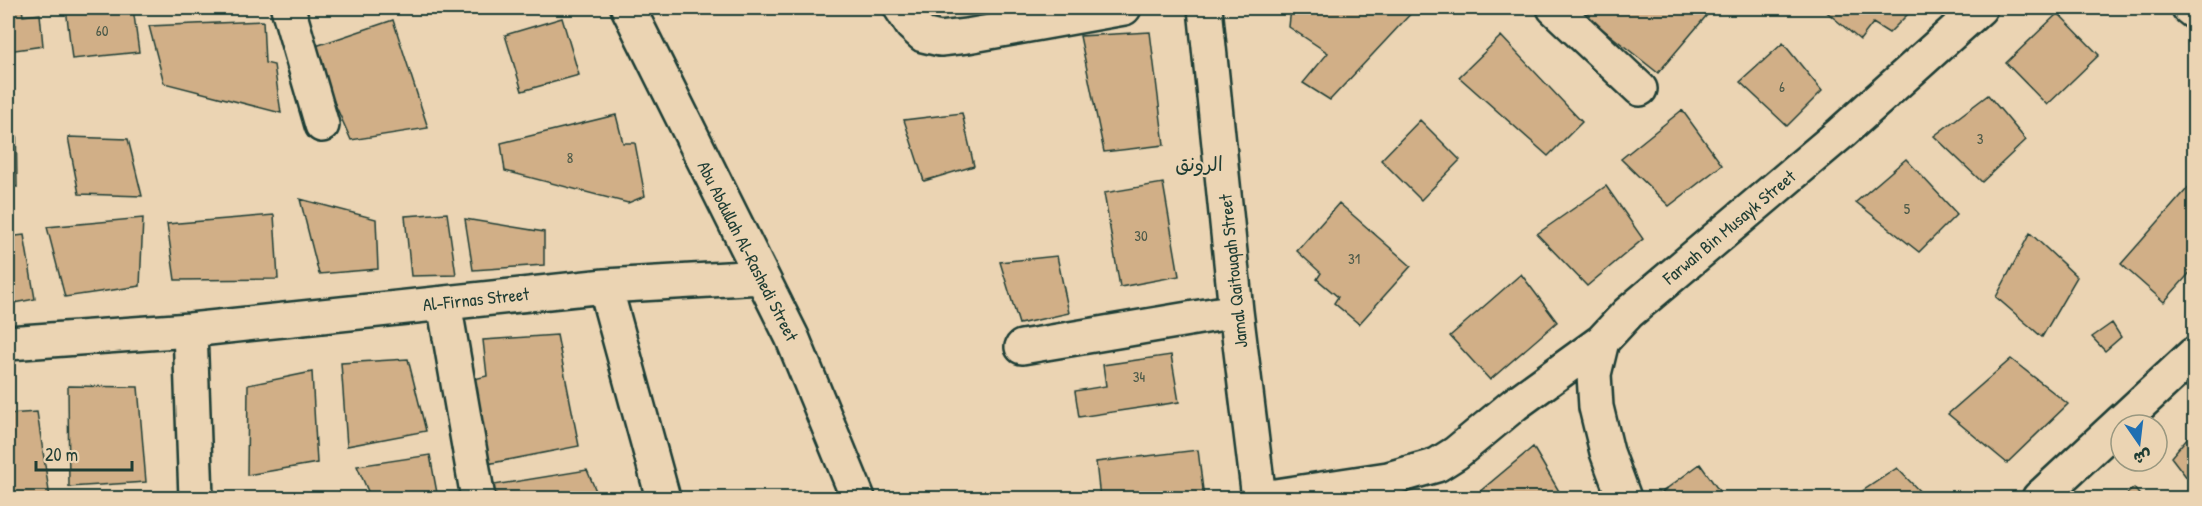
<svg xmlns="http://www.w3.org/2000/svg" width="2202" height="506" font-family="'Patrick Hand','Playpen Sans Arabic',sans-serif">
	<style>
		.building { fill: #d1af87; stroke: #1f3d34; stroke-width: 1.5 }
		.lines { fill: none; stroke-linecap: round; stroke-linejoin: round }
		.minor-casing { stroke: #1f3d34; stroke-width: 38 }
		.minor { stroke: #ebd4b3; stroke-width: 33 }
		.labels { text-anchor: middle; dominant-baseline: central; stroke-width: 4.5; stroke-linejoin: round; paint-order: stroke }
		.number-label { font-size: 15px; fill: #4c5a49 }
		.street-label { font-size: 18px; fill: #1f3d34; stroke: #ebd4b3 }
		.neighbourhood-label { font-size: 20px; fill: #1f3d34; stroke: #ebd4b3 }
	</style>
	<rect width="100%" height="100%" fill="#ebd4b3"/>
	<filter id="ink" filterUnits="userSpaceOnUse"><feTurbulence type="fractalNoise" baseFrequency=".0167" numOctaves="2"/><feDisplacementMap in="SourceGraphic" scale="12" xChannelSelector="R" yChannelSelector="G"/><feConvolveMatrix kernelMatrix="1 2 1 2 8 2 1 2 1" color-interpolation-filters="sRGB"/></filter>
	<g filter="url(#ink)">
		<path class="building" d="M 8,8 L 22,8 L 23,16 L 40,14 L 43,46 L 8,51 Z
			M 66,8 L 133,8 L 139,52 L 72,59 Z
			M 1291,8 L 1416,8 L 1330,100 L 1303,83 L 1328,53 L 1289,27 Z
			M 1576,8 L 1699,8 L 1707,15 L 1658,73 Z
			M 1822,8 L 1914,8 L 1889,33 L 1873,23 L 1860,40 Z
			M 2058,13 L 2099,55 L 2047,105 L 2006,63 Z
			M 562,18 L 579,75 L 522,91 L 505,35 Z
			M 393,20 L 428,128 L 351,140 L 310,48 Z
			M 263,21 L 265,63 L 274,65 L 281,113 L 164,83 L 149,26 Z
			M 1150,32 L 1164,145 L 1104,152 L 1080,36 Z
			M 1501,36 L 1582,122 L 1548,156 L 1459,77 Z
			M 1783,43 L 1822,91 L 1787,126 L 1740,82 Z
			M 1988,95 L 2026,140 L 1982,182 L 1934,136 Z
			M 8,109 L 16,110 L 17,187 L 8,185 Z
			M 1682,110 L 1722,165 L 1669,206 L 1621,159 Z
			M 962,113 L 974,166 L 924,181 L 904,120 Z
			M 616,115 L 623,143 L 635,143 L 645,196 L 628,203 L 505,171 L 501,143 Z
			M 1420,120 L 1460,160 L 1421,200 L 1381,160 Z
			M 68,137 L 128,139 L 142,196 L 79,194 Z
			M 1906,159 L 1957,214 L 1919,252 L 1856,202 Z
			M 2194,181 L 2194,268 L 2164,302 L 2121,264 Z
			M 1163,183 L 1179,276 L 1120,287 L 1104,193 Z
			M 1606,186 L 1643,239 L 1587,286 L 1537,234 Z
			M 300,199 L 376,219 L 378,269 L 319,274 Z
			M 1339,203 L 1411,266 L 1359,324 L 1334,303 L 1338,297 L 1317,279 L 1321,273 L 1297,251 Z
			M 447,213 L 456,275 L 411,276 L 405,216 Z
			M 274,215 L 278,279 L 175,280 L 167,224 Z
			M 143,218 L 140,286 L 65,297 L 47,227 Z
			M 465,219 L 544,232 L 544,265 L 473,270 Z
			M 2030,233 L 2077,277 L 2042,337 L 1996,297 Z
			M 24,235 L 35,299 L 8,304 L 8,237 Z
			M 1057,256 L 1069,313 L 1019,324 L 1000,262 Z
			M 1521,274 L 1557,322 L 1490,380 L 1450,336 Z
			M 2112,323 L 2121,337 L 2105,351 L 2092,337 Z
			M 557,335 L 579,446 L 487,464 L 470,380 L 487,376 L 483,340 Z
			M 1171,355 L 1179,402 L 1079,417 L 1075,391 L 1106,386 L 1103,365 Z
			M 408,359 L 426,431 L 347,446 L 341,363 Z
			M 2011,359 L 2068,404 L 2007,463 L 1948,414 Z
			M 312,372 L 317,463 L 247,475 L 248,385 Z
			M 68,386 L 138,387 L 146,482 L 69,487 Z
			M 37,412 L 50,498 L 8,498 L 8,414 Z
			M 2194,430 L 2194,487 L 2171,457 Z
			M 1533,447 L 1563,498 L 1472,498 Z
			M 1198,450 L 1204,498 L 1100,498 L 1096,462 Z
			M 430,455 L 437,493 L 415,498 L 371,498 L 357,466 Z
			M 1700,464 L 1724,498 L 1654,498 Z
			M 1897,468 L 1926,498 L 1852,498 Z
			M 587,470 L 599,498 L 493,498 L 488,486 Z
			M 2134,488 L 2142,498 L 2122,498 Z"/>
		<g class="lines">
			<g class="minor-casing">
				<path id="minor" d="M 288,8 L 322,125
					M 628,8 L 792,337 L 858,498
					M 901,8 L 912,25 L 923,35 L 940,39 L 967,36 L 1124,8
					M 1205,8 L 1236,311 L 1259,498
					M 1554,8 L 1640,89
					M 2189,8 L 2194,12
					M 605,286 L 663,498
					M 444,303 L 478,498
					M 190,330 L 196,498
					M 8,343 L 190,330 L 605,286 L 762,277
					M 1022,347 L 1236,311
					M 1263,498 L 1388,479 L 1437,465 L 1456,453 L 1515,404 L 1602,341
					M 1624,498 L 1607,452 L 1596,407 L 1594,374 L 1602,341 L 1628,313 L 1841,133 L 1980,8
					M 2039,498 L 2194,354"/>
			</g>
			<use href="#minor" class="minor"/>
		</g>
	</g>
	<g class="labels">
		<g class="number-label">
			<text x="102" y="30">60</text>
			<text x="1782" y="86">6</text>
			<text x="1980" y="138">3</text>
			<text x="570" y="157">8</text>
			<text x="1907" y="208">5</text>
			<text x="1141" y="235">30</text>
			<text x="1354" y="258">31</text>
			<text x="1139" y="376">34</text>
		</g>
		<g class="street-label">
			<text transform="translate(1729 227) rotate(-40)">Farwah Bin Musayk Street</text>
			<text transform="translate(748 251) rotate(63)">Abu Abdullah Al-Rashedi Street</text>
			<text transform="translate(1233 271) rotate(-96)">Jamal Qaitouqah Street</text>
			<text transform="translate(476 299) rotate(-6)">Al-Firnas Street</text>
		</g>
		<g class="neighbourhood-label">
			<text x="1199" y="163">الرونق</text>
		</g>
	</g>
	<rect width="2202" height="506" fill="none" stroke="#ebd4b3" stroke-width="30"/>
	<rect x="15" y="15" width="2172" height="476" fill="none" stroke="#1f3d34" stroke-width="2" filter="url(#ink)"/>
	<g transform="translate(2139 443) rotate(166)"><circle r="28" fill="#ebd4b3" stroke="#999880" stroke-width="1.5"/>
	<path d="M0-4.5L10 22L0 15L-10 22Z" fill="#1f6fb2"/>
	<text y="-9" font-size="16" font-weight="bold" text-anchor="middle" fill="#1f3d34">ش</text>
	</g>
	<path d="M36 461v9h96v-9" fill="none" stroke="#1f3d34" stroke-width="3"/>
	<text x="45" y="461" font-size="18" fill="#1f3d34" stroke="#ebd4b3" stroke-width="4.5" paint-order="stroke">20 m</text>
</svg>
